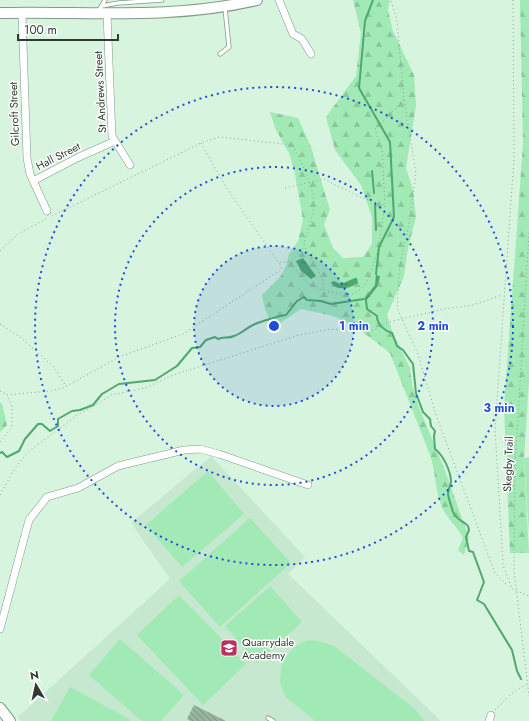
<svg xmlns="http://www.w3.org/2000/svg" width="529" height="721" font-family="Jost,sans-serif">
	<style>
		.built { fill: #c5e8ce }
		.forest { fill: url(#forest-firs) }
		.park { fill: #a1e9b5 }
		.water { fill: url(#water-ripples) }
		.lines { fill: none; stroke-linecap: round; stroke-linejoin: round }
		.stream { stroke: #4fa86c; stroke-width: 2 }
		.building { fill: url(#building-back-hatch) }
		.lane-casing { stroke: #809a86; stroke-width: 5 }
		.street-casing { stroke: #809a86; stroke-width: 8 }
		.secondary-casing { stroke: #809a86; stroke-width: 12 }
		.path { stroke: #8ca190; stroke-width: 1; stroke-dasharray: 1 3; stroke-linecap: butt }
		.lane { stroke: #fff; stroke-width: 3.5 }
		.street { stroke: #fff; stroke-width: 7 }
		.secondary { stroke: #fff; stroke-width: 10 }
		.ring { fill: none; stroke: #1d4ed8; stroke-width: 2; stroke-dasharray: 2 4 }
		.labels { text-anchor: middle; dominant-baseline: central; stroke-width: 3; stroke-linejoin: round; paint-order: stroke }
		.street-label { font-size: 11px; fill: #2f3a31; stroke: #fff }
		.poi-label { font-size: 11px; fill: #2f3a31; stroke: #fff; text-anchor: start }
		.centre { fill: #1d4ed8; stroke: #fff; stroke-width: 2 }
		.ring-label { font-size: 12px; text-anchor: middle; font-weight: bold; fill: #1d4ed8; stroke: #fff; stroke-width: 3; stroke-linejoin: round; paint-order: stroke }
	</style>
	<defs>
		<pattern id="forest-firs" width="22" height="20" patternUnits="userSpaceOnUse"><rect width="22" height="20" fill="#a1e9b5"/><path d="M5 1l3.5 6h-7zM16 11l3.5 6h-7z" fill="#8bc99c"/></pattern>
		<pattern id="water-ripples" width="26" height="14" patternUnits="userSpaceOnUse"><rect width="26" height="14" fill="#4fa86c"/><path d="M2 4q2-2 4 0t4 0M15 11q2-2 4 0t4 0" fill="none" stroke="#428a59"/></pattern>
		<pattern id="building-back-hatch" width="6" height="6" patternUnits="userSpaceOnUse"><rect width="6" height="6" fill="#98b49f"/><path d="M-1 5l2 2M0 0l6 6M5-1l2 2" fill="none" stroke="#7c9382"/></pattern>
	</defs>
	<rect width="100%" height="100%" fill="#d7f4de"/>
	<path class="built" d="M 211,456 L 305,557 L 288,574 L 441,721 L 21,721 L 18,717 L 170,579 L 131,523 Z"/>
	<path class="forest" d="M 353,0 L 390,0 L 388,10 L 393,31 L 414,75 L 416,105 L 406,168 L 413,190 L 416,217 L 408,248 L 404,276 L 387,315 L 392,331 L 410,368 L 412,384 L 419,407 L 444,468 L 469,538 L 464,555 L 458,550 L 463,538 C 457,526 447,519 442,507 C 435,491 436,472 430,455 L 390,353 C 372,339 351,321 329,315 C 320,312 311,312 301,309 L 273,328 L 265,309 L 262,295 L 280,277 L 286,266 L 289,254 L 298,241 L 303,220 L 294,169 L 289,153 L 275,128 L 270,112 L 298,118 L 311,147 L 330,210 L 324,224 L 333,248 L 343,258 L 363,257 L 372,244 L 372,217 L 361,185 L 335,150 L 326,117 L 356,76 L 361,33 Z
		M 520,0 L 529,0 L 529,381 L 524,458 L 529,553 L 510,553 L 504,407 L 523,144 Z
		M 0,402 L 2,404 L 7,425 L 0,432 Z"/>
	<path class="park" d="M 529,457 L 529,533 L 524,458 Z
		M 208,471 L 244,514 L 182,567 L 146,525 Z
		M 250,518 L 291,563 L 220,627 L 179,581 Z
		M 270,586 L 302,622 L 257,663 L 225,626 Z
		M 179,595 L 246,664 L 203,705 L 137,635 Z
		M 120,639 L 184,695 L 161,721 L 142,721 L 89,675 Z
		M 308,640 L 319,641 L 334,646 L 417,711 L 424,721 L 315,721 L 285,696 L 280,683 L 282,660 L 297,645 Z
		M 70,687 L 131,720 L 130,721 L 51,721 Z"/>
	<path class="water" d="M 303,258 L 316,276 L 311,279 L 301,271 L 296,261 Z
		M 376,274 L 380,277 L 377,287 L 366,301 L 364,299 L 375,285 Z
		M 355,278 L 357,278 L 358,283 C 350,288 338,292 331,283 L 333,281 L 341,284 Z"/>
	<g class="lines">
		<path class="stream" d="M 373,0 L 365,21 L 359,88 L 390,142 L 394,217 L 379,247 L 376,274
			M 372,171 L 374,193
			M 375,205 L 376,230
			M 366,301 L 367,309 L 377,316 C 377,325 385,331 392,333 L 397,346 L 403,350 L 413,364 L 416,393 L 423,412 L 430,419 L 431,426 L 435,431 L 434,436 L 435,449 C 443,455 451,471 451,482 C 450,486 448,490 448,494 C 448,497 452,508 453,512 C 456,520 464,521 468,526 L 469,530 L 466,537 L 469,551 L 473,552 L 484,582 L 477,600 L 484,604 L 512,650 L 517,671 L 521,679
			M 0,453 L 2,452 L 7,457 L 19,451 L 25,439 L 38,424 L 42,424 L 50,431 L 58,426 L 58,419 L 72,411 L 80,410 L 93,405 L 102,394 L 119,384 L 155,380 L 177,366 L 192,348 L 200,347 L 206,340 L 215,337 L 218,339 C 224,336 228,339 234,336 C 241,334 246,328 253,325 C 256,323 282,315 286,315 L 297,301 L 304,297 L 307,300 L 321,301 L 331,304 L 364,299"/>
	</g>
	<path class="building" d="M 194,705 L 226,721 L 190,721 L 187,719 Z"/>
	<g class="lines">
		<g class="lane-casing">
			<path id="lane" d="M 102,6 L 118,3 L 162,0
				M 98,12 L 105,0
				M 220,54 L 229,47 L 225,8
				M 268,718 L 273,721"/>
		</g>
		<g class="street-casing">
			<path id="street" d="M 279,0 L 293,34 L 302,39 L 311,54
				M 22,13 L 27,158 L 30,174 L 47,211
				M 107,14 L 112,136 L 130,165
				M 33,181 L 77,158 L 115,141
				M 0,629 L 29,520 L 47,497 L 78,488 L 118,466 L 184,450 L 200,449 L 219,454 L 308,485
				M 489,721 L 491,715"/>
		</g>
		<g class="secondary-casing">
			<path id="secondary" d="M 0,13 C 86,11 172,20 257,0
				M 0,708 L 10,721"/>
		</g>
		<path class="path" d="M 513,0 L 514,158 L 495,429 L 503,565 L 512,589 L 529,596
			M 404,100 L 416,174 L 409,224 L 400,265 L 397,308 L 418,354 L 436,415 L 495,573 L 506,584 L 509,584
			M 201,143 L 226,187 L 278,262
			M 285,188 L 324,179 L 362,198 L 385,205 C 382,227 376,283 355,293 C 348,296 338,293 331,292 C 308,287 303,281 291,262
			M 385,204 L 382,151 L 375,129 L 404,100 L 397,20 L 391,0
			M 529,233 L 515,467 L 514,570 L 529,696
			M 305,248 L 322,277 L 324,290
			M 0,251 L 18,234 L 48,218
			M 0,324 L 20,337 L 54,367 L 66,386
			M 0,391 L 7,395 L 50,391 L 63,388 L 119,357 L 183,334 L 282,269 L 279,262 L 290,262 L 304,247 C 305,232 315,217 314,201 C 313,185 300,160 293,145 L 219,137 L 201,143 L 52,216
			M 0,442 L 12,427 L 12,406 L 7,396
			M 0,495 L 15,468 L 28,452 L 77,415 L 91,408 L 111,395 L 145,388 L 173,375 L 299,335 L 331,329 L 371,331 L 389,322 L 444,309 L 473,305 L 502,295
			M 495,710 L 511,694 L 526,684"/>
		<use href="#lane" class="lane"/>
		<use href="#street" class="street"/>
		<use href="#secondary" class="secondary"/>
	</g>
	<circle cx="274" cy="326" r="80" fill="#1d4ed8" fill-opacity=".12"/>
	<g class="ring">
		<circle cx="274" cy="326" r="80"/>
		<circle cx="274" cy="326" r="159"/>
		<circle cx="274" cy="326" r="239"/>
	</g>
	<defs>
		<g id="school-square" transform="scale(0.9)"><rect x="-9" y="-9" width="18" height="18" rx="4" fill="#bb2f65" stroke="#fff"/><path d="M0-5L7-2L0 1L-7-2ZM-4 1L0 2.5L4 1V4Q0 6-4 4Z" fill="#fff"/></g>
	</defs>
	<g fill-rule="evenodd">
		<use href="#school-square" x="229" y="648"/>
	</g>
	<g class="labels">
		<g class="street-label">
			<text transform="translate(100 92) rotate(-93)">St Andrews Street</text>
			<text transform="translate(14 114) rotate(-92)">Gilcroft Street</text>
			<text transform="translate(58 156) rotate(-27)">Hall Street</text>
			<text transform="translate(508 464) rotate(-88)">Skegby Trail</text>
		</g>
		<g class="poi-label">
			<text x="242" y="642">Quarrydale<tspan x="242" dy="13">Academy</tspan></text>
		</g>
	</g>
	<circle cx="274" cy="326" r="6" class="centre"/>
	<g class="ring-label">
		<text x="354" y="330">1 min</text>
		<text x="433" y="330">2 min</text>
		<text x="499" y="412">3 min</text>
	</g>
	<g transform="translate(36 685) rotate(351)" stroke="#ffffff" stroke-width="3" paint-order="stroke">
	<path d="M0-3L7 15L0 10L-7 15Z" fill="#2f3a31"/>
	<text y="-6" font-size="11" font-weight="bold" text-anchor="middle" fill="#2f3a31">N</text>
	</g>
	<path d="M18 34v6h100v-6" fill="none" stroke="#2f3a31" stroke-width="2"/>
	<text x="24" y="34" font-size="12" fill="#2f3a31" stroke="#ffffff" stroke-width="3" paint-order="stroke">100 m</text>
</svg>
